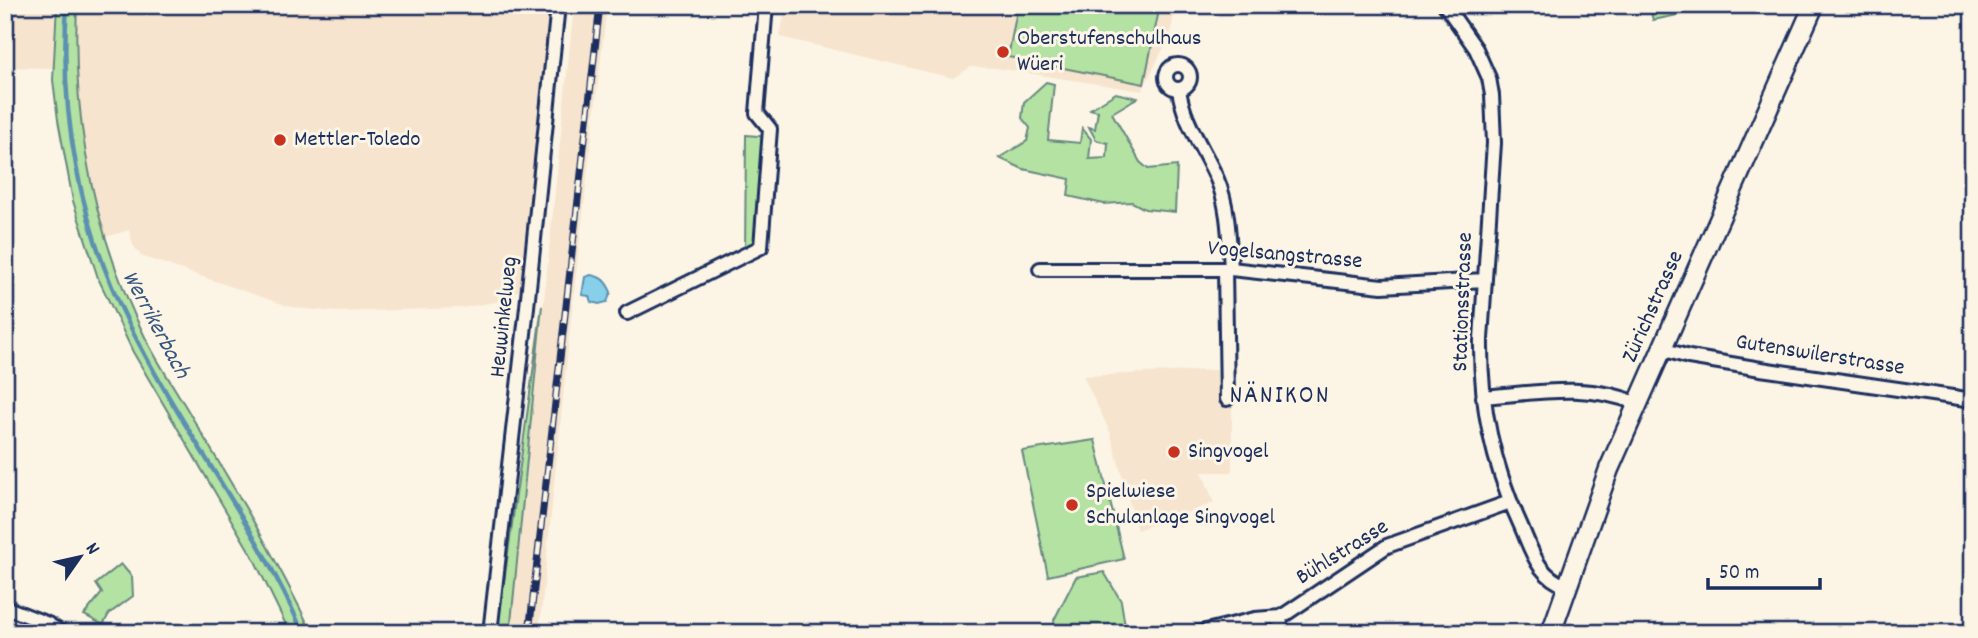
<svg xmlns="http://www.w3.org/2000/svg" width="1978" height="638" font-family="Dekko,sans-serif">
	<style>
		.built { fill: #f6e4ce }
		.green { fill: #b3e2a2; stroke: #678880; stroke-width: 2 }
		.water { fill: #88d0e9; stroke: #5c90b1; stroke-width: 2 }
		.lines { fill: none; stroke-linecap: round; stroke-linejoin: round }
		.stream { stroke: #5c90b1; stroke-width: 4.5 }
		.street-casing { stroke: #1b2f5e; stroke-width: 18 }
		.secondary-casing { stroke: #1b2f5e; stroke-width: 23 }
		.street { stroke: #fcf5e5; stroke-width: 12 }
		.secondary { stroke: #fcf5e5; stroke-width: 18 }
		.rail-casing { stroke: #1b2f5e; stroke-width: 7 }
		.rail { stroke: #fcf5e5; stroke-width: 4.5; stroke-dasharray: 13; stroke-linecap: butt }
		.poi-dot { fill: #c8321e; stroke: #fcf5e5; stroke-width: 2.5 }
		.labels { text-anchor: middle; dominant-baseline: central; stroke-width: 6; stroke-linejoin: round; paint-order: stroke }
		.poi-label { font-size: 23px; fill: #1b2f5e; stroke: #fcf5e5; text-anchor: start }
		.street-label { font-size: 23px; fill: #1b2f5e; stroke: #fcf5e5 }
		.water-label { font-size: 24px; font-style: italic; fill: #365781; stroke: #fcf5e5 }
		.quarter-label { font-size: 26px; letter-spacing: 2px; fill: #1b2f5e; stroke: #fcf5e5 }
	</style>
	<rect width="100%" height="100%" fill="#fcf5e5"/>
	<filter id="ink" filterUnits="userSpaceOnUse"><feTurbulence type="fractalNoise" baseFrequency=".0143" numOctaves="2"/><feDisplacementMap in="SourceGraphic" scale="14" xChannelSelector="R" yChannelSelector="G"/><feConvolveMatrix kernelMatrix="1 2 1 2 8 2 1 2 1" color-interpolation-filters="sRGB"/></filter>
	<g filter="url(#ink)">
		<path class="built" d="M 5,5 L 57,5 L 54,68 L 5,67 Z
			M 77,5 L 553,5 L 524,279 L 519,291 L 505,293 L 506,300 L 461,308 L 338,312 L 304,309 L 288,306 L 141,256 L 133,245 L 129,230 L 106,237 L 93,195 L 79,118 L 76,79 Z
			M 574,5 L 607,5 L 572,309 L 539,633 L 510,633 Z
			M 786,5 L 1175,5 L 1171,33 L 1142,91 L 995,68 L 971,67 L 953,78 L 780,37 Z
			M 1232,369 L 1232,472 L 1202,472 L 1214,503 L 1137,530 L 1110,432 L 1083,376 Z"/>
		<path class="green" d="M 57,5 L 77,5 C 72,126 94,236 147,341 C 161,368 178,393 193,419 C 235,489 277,559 312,633 L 290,633 L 254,559 L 133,352 L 98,278 L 73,201 L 58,120 L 53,80 Z
			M 1018,5 L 1160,5 L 1144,84 L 1008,57 Z
			M 1649,5 L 1696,5 L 1697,11 L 1653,20 Z
			M 1046,82 L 1054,84 L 1048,140 L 1080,143 L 1082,128 L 1091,139 L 1089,159 L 1107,158 L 1108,143 L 1096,140 L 1089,127 L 1095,129 L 1098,111 L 1090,109 L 1116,93 L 1137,98 L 1112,113 L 1140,162 L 1148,169 L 1177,166 L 1175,212 L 1145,209 L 1132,202 L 1104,204 L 1068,196 L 1070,179 L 1023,169 L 999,158 L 1027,141 L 1030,128 L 1022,118 L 1024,102 Z
			M 746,135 L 769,137 L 761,247 L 745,255 Z
			M 542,306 L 510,633 L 497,633 Z
			M 1095,440 L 1124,559 L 1048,576 L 1022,451 Z
			M 121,564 L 132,577 L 133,596 L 109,614 L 103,625 L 84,615 L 102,593 L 96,584 Z
			M 1104,572 L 1121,601 L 1125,626 L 1109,633 L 1056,633 L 1054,620 L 1076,577 Z"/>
		<path class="water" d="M 591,275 C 602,277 606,281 611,292 L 607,302 L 599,304 L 591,302 L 589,296 L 582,295 L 585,277 Z"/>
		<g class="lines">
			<path class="stream" d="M 67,5 C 59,114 80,226 129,324 C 181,430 256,524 303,633"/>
			<g class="street-casing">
				<path id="street" d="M 1445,5 L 1476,49 L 1489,78 L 1492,95 L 1494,143 L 1481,339 C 1480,406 1493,465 1521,526 C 1533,554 1538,576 1568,587
					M1166 77a12 12 0 1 1 24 0a12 12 0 1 1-24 0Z
					M 1179,89 C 1183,122 1204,149 1217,179 C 1229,207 1229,239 1231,269
					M 1040,269 L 1231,269 L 1382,286 L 1484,280
					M 1225,269 L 1227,399
					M 627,313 L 761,247 L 770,129 L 757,113 L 766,5
					M 1662,349 L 1689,357 L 1761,369 L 1973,400
					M 1483,397 C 1535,393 1588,382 1638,404
					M 5,607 L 48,624 L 62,633
					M 490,633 L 527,307 L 558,5
					M 1198,633 L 1255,619 L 1281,617 L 1387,546 L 1510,502
					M 1280,633 L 1281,617"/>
			</g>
			<g class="secondary-casing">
				<path id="secondary" d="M 1551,633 L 1609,469 L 1814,5"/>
			</g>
			<use href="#street" class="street"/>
			<use href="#secondary" class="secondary"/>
			<g class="rail-casing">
				<path id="rail" d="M 529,633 L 600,5"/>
			</g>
			<use href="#rail" class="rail"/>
		</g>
	</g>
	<g class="poi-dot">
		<circle cx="1003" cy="52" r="7"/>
		<circle cx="280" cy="140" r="7"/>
		<circle cx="1174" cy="452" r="7"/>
		<circle cx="1072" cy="505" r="7"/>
	</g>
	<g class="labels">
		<g class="poi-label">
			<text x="1017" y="39">Oberstufenschulhaus<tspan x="1017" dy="26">Wüeri</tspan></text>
			<text x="294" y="140">Mettler-Toledo</text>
			<text x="1188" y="452">Singvogel</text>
			<text x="1086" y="492">Spielwiese<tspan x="1086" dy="26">Schulanlage Singvogel</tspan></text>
		</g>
		<g class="street-label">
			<text transform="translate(1285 256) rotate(5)">Vogelsangstrasse</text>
			<text transform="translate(1464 302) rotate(-88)">Stationsstrasse</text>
			<text transform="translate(1654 307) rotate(-66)">Zürichstrasse</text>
			<text transform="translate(505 317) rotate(-84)">Heuwinkelweg</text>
			<text transform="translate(1820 356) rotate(9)">Gutenswilerstrasse</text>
			<text transform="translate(1343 553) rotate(-32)">Bühlstrasse</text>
		</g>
		<g class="water-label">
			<text transform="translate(155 325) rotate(62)">Werrikerbach</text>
		</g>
		<g class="quarter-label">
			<text x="1280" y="396">NÄNIKON</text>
		</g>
	</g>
	<rect width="1978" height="638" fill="none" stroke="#fcf5e5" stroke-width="28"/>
	<rect x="14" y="14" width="1950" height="610" fill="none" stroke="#1b2f5e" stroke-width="2.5" filter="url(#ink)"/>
	<g transform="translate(80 557) rotate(56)" stroke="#fcf5e5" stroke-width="5" paint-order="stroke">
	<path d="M0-5L12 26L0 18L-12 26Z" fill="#1b2f5e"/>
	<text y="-10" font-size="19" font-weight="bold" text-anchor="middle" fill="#1b2f5e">N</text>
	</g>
	<path d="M1708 578v10h112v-10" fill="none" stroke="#1b2f5e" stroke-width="3.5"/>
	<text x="1719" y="578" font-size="21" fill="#1b2f5e" stroke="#fcf5e5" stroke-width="5" paint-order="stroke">50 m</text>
</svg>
